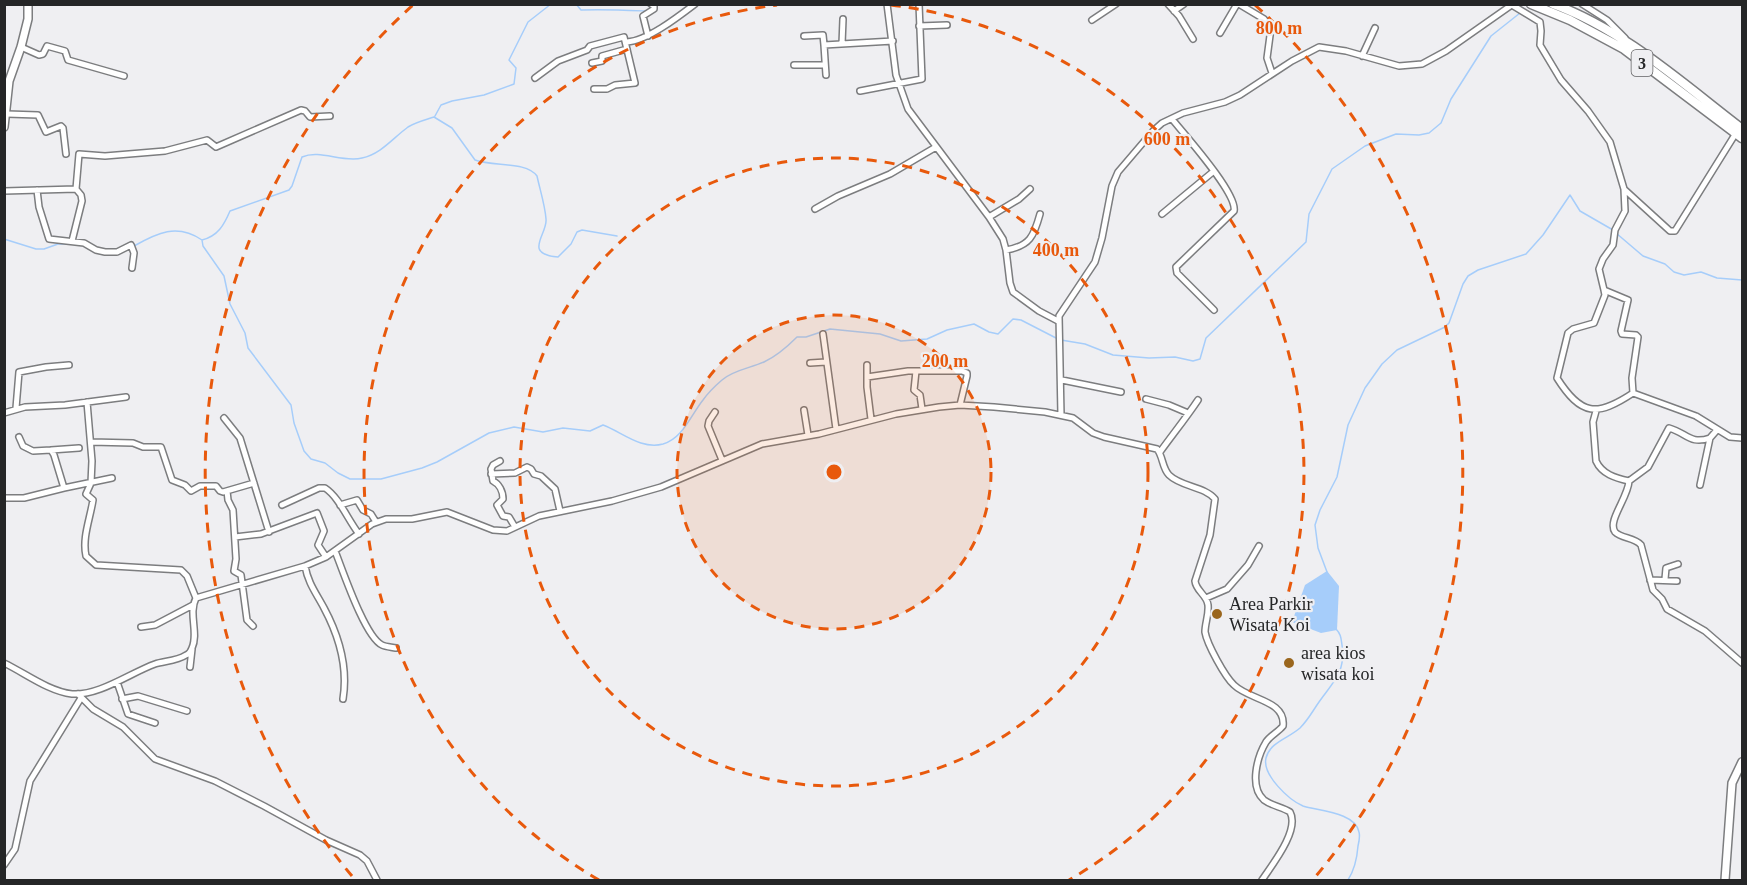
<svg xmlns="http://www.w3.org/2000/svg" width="1747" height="885" font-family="Georgia,serif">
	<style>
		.water { fill: #a6cdfa }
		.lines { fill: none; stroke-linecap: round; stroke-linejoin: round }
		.stream { stroke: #a6cdfa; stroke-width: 1.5 }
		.minor-casing { stroke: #7c7d7f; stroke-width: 8 }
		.tertiary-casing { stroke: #7c7d7f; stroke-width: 10 }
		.primary-casing { stroke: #7c7d7f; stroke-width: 11 }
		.minor { stroke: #fff; stroke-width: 5 }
		.tertiary { stroke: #fff; stroke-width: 7 }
		.primary { stroke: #fff; stroke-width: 8 }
		.ring { fill: none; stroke: #e8590c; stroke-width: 3; stroke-dasharray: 10 8 }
		.poi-dot { fill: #9a661d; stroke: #efeff2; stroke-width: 2 }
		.labels { text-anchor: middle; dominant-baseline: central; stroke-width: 4.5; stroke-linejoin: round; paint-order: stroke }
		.shield { fill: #efeff2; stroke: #626264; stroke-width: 1.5 }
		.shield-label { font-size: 16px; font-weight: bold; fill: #252627 }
		.poi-label { font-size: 18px; fill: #252627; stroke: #efeff2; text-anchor: start }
		.centre { fill: #e8590c; stroke: #efeff2; stroke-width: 3 }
		.ring-label { font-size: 18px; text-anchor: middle; font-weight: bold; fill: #e8590c; stroke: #efeff2; stroke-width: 4.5; stroke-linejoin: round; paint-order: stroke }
	</style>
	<rect width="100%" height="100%" fill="#efeff2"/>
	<path class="water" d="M 1327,571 L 1339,586 L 1337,630 L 1321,633 L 1292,622 L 1305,585 Z"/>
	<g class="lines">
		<path class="stream" d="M 576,4 L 581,10 C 603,9 623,10 645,11
			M 435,116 L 441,105 L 452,101 L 484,95 L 514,84 L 516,68 L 509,60 L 528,22 L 551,4
			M 1616,233 L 1643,256 L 1665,264 L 1674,272 L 1684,275 L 1701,272 L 1717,278 L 1742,280
			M 4,239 L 36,249 L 44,249 L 58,244 L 73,244
			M 202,240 L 203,246 L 224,276 L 230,304 L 245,333 L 248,348 L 291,405 L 294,423 L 304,451 L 311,459 L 325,463 L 338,473 L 350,479 L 381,479 L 422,468 L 437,462 L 489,433 L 514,427 L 543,432 L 563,428 L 590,431 L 603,425 C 622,432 641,450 663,444 C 683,438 691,415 703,400 C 708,393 715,386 722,380 C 733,370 751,368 764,362 C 777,356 787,347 797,337 L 806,337 L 830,329 L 880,334 L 901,341 L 927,339 L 947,330 L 974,324 L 989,332 L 998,334 L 1013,319 L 1021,320 L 1056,338
			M 134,246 C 157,233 177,223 202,240 C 218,236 224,225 230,211 L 289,190 L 292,186 L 302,157 C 320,149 342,163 362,158 C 381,154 393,138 408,127 C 416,122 425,120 434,117 L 452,128 L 475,160 C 494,167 526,161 537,176 C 540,190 545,205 546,219 C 548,234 522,254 558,257 L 571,244 L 577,232 L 582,230 L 617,236
			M 1061,340 L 1085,344 L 1113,355 L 1149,358 L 1175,357 L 1193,361 L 1200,359 L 1206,338 L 1306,242 L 1309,214 L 1332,169 L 1365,146 L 1396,134 L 1419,135 L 1429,133 L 1441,123 L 1451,99 L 1491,36 L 1520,13
			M 1327,572 L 1318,548 L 1315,525 L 1320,510 L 1337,477 L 1348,425 L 1365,388 L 1382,364 L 1397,350 L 1445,327 L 1449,323 L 1463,284 L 1468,276 L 1478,270 L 1526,254 L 1543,235 L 1570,195 L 1580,211 L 1613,230
			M 1336,629 C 1341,634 1341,638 1342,645 C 1346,672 1333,682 1319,702 C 1312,712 1308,720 1300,728 C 1289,738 1270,742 1266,758 C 1262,775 1289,800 1303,806 C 1318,811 1355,812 1359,832 C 1360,836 1359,842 1358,846 C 1357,859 1355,869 1348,880"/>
		<g class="minor-casing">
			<path id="minor" d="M 887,4 L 896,75 L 908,109 L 989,217 L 1003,239 L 1006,250 L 1010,283 L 1013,292 L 1039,311 L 1058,321
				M 1168,4 L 1179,16 L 1193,39
				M 1239,4 L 1264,19 L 1271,28 L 1267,58 L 1272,73
				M 1582,4 L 1607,20 L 1625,38
				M 1512,5 L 1540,22 L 1541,31 L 1540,45 L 1561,80 L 1588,111 L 1610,142 L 1624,189 L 1625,211 L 1615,230 L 1613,245 L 1603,259 L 1599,269 L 1604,290 L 1628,300 L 1621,331 L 1622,334 L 1636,335 L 1638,337 L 1632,378 L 1633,393 L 1696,416 L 1730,437 L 1742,438
				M 1174,11 L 1184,4
				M 1092,20 L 1116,4
				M 919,26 L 947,25
				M 1220,33 L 1237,4
				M 648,36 L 643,16 L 654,9 L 654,6 L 651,4
				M 804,36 L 823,35 L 824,45
				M 627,42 C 647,41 678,17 695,4
				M 842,44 L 843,19
				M 21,47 L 39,55 L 43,54 L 47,46 L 65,51 L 68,60 L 124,76
				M 1362,56 L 1375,28
				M 592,63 L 602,61 L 602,56 L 627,49
				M 794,65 L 825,65
				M 826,75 L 824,45 L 893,41
				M 535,78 L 558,61 L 587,50 L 590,46 L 624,37 L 635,83 L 615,85 L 607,89 L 594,89
				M 860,91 L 922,79 L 919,4
				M 7,114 L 38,115 L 46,132 L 61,126 L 63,128 L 66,154
				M 1172,119 C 1184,134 1238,194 1234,211 L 1176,267 L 1177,273 L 1214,310
				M 37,190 L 39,207 L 49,239 L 84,243 L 96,250 L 105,252 L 117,252 L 131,245 L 134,253 L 132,268
				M 1625,190 L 1670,231 L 1675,231 L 1736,133
				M 4,191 L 76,189 L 79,154 L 105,156 L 165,151 L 207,140 L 216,147 L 301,110 L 305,111 L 310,117 L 330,116
				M 815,209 L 838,196 L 890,174 L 936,147
				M 1162,214 L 1214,171
				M 989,217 L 1019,199 L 1030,189
				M 72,241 L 82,201 L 81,195 L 76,189
				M 1006,250 C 1030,246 1034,236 1040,214
				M 1604,290 L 1605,295 L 1594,323 L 1573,329 L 1568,333 L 1557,378 C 1581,416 1597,417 1633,393
				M 823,334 L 836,429
				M 810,363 L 826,362
				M 867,365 L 867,387 L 871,419
				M 916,371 L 914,390 L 920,395 L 922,409
				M 867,377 L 908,371 L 962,371 L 967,373 L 967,376 L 960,405
				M 1062,380 L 1121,392
				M 1146,399 L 1169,405 L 1188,413
				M 87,402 L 92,461 L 91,483 L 86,494 L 93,500 C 90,519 82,538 86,556 L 96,565 L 181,570 L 187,576 L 196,598
				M 16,408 L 19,372 L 46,367 L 69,365
				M 804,410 L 808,435
				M 1596,411 L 1593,422 L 1596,461 C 1602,474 1615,478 1629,481 C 1628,498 1607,521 1615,532 C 1622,539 1634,537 1641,545 L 1653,590 L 1662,599 L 1667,609 L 1705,631 L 1742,663
				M 715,412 L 709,421 L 708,426 L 722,460
				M 4,413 L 25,407 L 65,405 L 126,397
				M 1061,415 L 1059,316 L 1095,262 L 1102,238 L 1112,186 L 1118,172 L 1153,131 L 1162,123 L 1183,113 L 1225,102 L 1240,95 L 1292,61 L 1319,47 L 1346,51 L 1399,66 L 1422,64 L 1446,51 L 1513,4
				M 224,418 L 240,438 L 269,532
				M 91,442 L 133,443 L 143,447 L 161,447 L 172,480 L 185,485 L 191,491 L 200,486 L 216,486 L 220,491 L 223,492 L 254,483
				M 51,450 L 79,448
				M 1160,452 C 1173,434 1186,418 1198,400
				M 500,461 L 493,465 L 491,469 L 493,481 C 499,484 503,491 503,499 L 497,505 L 503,516 L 509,517 L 515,527
				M 491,474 L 515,473 L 527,467 L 531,469 L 534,474 L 541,476 L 555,489 L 560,511
				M 1629,481 L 1648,467 L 1669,428 C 1687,433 1690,445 1710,438
				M 1700,485 L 1710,438 L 1717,430
				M 64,488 L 112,478
				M 227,491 L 228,500 L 233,510 L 236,559 L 234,571 L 241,575 L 247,620 L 253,626
				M 4,498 L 24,498 L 64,488 L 54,455 L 51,450 L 33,451 L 23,446 L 19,437
				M 282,505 L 319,488 L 325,488 C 339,497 348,520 359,534
				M 340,505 L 357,500 L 363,510 L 371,514 L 376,522
				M 235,537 L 261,534 L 317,513 L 324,531 L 318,545 L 326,557
				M 335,551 C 343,571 365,637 382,645 C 386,647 392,647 396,648
				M 305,566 C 308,583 316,593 324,608 C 339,636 348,668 343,699
				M 1665,579 L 1666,568 L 1678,564
				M 1650,580 L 1677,581
				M 1206,598 L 1227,589 L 1248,565 L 1259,546
				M 141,627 L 155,625 L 193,605
				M 4,663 C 25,673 48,691 72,694 C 99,696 130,673 155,664 C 164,661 177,661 186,655 C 189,654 191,651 192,648 C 199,633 188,614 196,598 L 305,566 L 326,557 L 372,524 L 386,519 L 412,519 L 447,512 L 493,530 L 507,531 L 539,516 L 612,501 L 661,487 L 762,444 L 819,434 L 896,414 L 939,407 L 960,405 L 994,407 L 1045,412 L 1073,418 L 1093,433 L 1104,437 L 1157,449 C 1163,456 1162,468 1169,475 C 1181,487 1204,486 1215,499 L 1210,535 L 1195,581 C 1196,591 1207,595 1208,605 C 1209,615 1205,623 1205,632 C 1207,644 1225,677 1234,685 C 1249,700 1286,700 1283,726 C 1278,732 1270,736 1266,742 C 1257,757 1249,787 1264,800 C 1272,806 1282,807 1290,812 C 1300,830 1272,865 1262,880
				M 190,667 L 192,649
				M 117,682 L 128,714 L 155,723
				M 78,694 L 93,709 L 123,727 L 155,759 L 215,781 L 264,806 L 326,840 L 360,855 L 367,861 L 377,880
				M 122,699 L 138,696 L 187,711
				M 4,865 L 15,849 L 30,781 L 81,698"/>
		</g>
		<g class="tertiary-casing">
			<path id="tertiary" d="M 4,127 L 9,81 L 21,47 L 28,19 L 28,4
				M 1725,880 L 1732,783 L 1742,762"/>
		</g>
		<g class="primary-casing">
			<path id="primary" d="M 1531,4 L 1570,20 L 1624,49 L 1742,138
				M 1553,4 C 1624,30 1683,84 1742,129"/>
		</g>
		<use href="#minor" class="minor"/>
		<use href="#tertiary" class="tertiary"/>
		<use href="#primary" class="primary"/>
	</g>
	<circle cx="834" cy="472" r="157" fill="#e8590c" fill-opacity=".12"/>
	<g class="ring">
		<circle cx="834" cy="472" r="157"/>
		<circle cx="834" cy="472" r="314"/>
		<path d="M599 880A471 471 0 0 1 777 5M891 5A471 471 0 0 1 1069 880"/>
		<path d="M352 876A629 629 0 0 1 413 5M1255 5A629 629 0 0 1 1316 876"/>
	</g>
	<g class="poi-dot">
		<circle cx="1217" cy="614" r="6"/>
		<circle cx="1289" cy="663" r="6"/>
	</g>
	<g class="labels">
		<rect class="shield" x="1631.5" y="50" width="21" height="26" rx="4.5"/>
		<g class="shield-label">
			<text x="1642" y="63">3</text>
		</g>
		<g class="poi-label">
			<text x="1229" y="604">Area Parkir<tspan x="1229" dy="21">Wisata Koi</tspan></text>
			<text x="1301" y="653">area kios<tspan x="1301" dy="21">wisata koi</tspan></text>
		</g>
	</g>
	<circle cx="834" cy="472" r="9" class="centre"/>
	<g class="ring-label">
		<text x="1279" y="34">800 m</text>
		<text x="1167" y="145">600 m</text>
		<text x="1056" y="256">400 m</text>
		<text x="945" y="367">200 m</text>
	</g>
	<rect width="1747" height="885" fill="none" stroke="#252627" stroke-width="12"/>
</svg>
